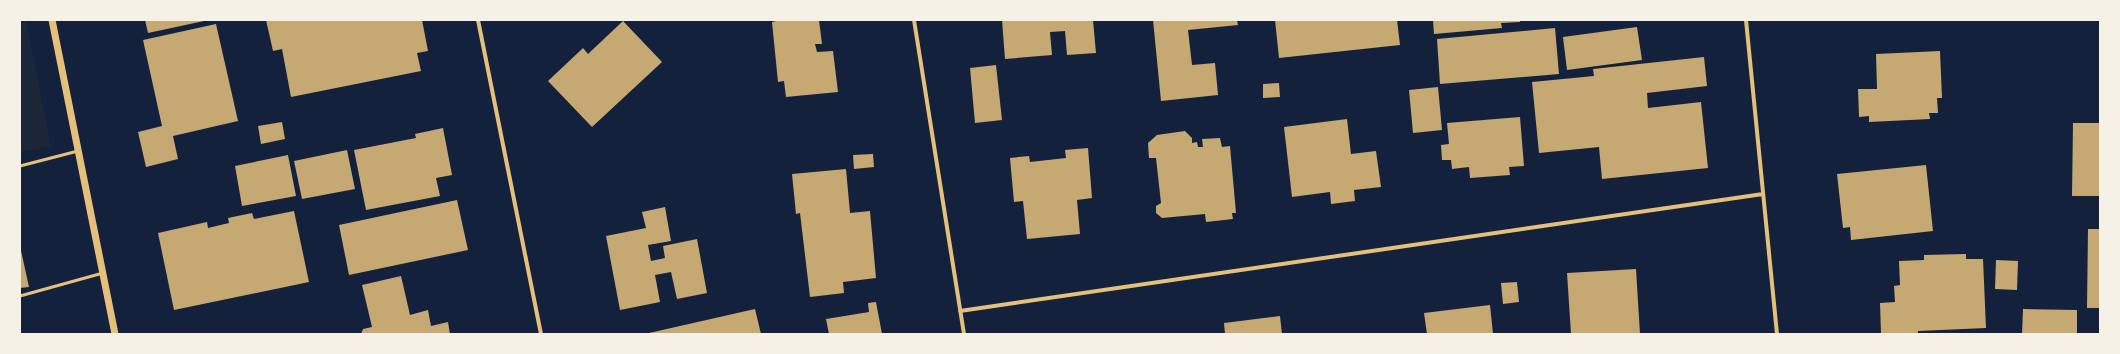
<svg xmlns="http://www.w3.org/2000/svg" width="2120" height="354" font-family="Poppins,sans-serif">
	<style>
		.green { fill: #1d2539 }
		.building { fill: #c6a872 }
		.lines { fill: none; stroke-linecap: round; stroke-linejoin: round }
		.service { stroke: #e5c07b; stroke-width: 3 }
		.minor { stroke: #e5c07b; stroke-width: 4 }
		.tertiary { stroke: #e5c07b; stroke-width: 7 }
	</style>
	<rect width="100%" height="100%" fill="#14213d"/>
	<path class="green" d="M 20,20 L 26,20 L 51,146 L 20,152 Z"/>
	<path class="building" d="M 145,20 L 204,20 L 204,21 L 148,33 Z
		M 266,20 L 422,20 L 428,51 L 417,53 L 421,71 L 291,97 L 282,49 L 273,51 Z
		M 781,20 L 819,20 L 822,44 L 815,44 L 817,52 L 833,51 L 838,92 L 786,97 L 784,81 L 778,82 L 772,22 Z
		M 1002,20 L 1093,20 L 1096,53 L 1067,55 L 1065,31 L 1050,32 L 1052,55 L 1005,59 Z
		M 1153,20 L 1237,20 L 1238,25 L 1188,30 L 1192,65 L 1215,63 L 1218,95 L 1161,101 Z
		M 1275,20 L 1397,20 L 1400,45 L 1279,58 Z
		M 1433,20 L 1520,20 L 1520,22 L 1501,23 L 1502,28 L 1434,34 Z
		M 623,21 L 662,62 L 592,127 L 548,81 L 583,48 L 588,54 Z
		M 216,24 L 238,121 L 173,136 L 178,159 L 146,167 L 138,132 L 162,126 L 143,40 Z
		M 1637,27 L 1642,60 L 1567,70 L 1563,37 Z
		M 1555,28 L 1559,74 L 1440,84 L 1437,39 Z
		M 1940,51 L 1942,98 L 1937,98 L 1938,113 L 1929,113 L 1930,119 L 1869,122 L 1869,116 L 1859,117 L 1858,89 L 1877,89 L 1876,54 Z
		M 1704,57 L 1707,86 L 1647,93 L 1648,108 L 1701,102 L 1708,168 L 1602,179 L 1599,147 L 1539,153 L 1532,82 L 1594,76 L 1593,69 Z
		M 996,65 L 1002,120 L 975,123 L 970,68 Z
		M 1279,83 L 1280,97 L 1263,98 L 1263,84 Z
		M 1438,87 L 1442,130 L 1413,133 L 1409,90 Z
		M 1520,117 L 1524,166 L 1509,167 L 1510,175 L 1470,178 L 1469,167 L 1452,169 L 1451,160 L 1442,160 L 1441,145 L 1449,144 L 1447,123 Z
		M 1347,119 L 1351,154 L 1376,151 L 1381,187 L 1354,190 L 1355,201 L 1331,204 L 1330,192 L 1292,197 L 1284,127 Z
		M 282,122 L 285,139 L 261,144 L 258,126 Z
		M 2073,123 L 2099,123 L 2100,196 L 2072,196 Z
		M 443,128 L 452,175 L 436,178 L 440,196 L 366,210 L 354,150 L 416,138 L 415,134 Z
		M 1185,131 L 1192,138 L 1192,143 L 1197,142 L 1198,147 L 1203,147 L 1202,139 L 1220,138 L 1222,147 L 1230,146 L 1236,213 L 1232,213 L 1233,219 L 1206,222 L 1205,214 L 1162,218 L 1156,213 L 1156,206 L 1161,203 L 1156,158 L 1149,158 L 1148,143 L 1157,135 Z
		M 1088,148 L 1092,198 L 1077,200 L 1080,234 L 1027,239 L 1023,201 L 1014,202 L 1010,158 L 1029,156 L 1030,162 L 1066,158 L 1065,150 Z
		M 347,150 L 355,189 L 302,199 L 294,161 Z
		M 873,154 L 874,167 L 854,169 L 853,155 Z
		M 288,155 L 296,196 L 242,206 L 235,166 Z
		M 1926,165 L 1933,231 L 1851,240 L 1850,227 L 1843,228 L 1837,174 Z
		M 846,169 L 850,213 L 870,211 L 876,278 L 843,282 L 844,293 L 810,297 L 800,213 L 796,214 L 792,174 Z
		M 457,200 L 468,250 L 349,275 L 339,225 Z
		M 665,207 L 671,241 L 648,245 L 651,261 L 665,258 L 663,246 L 697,239 L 707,293 L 677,299 L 671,272 L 655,275 L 660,302 L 620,310 L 606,236 L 646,228 L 642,212 Z
		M 294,211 L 309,282 L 174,310 L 158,233 L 207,222 L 208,228 L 229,223 L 228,218 L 252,213 L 254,219 Z
		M 2088,229 L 2100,229 L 2100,308 L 2087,308 Z
		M 20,246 L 29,287 L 20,288 Z
		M 1966,254 L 1966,259 L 1983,259 L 1986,328 L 1918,331 L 1918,334 L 1881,334 L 1880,303 L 1895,302 L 1894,286 L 1900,285 L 1899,261 L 1924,260 L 1924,255 Z
		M 1996,260 L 2018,261 L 2017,290 L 1995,289 Z
		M 1636,269 L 1640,334 L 1571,334 L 1567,273 Z
		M 401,276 L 410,315 L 428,310 L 431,326 L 448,322 L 450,334 L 361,334 L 363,329 L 372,327 L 362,285 Z
		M 1517,282 L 1519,302 L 1503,304 L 1501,283 Z
		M 876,302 L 882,334 L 829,334 L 826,319 L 869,312 L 868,303 Z
		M 1490,305 L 1493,334 L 1427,334 L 1424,313 Z
		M 755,309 L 761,334 L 649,334 L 649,333 Z
		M 2023,309 L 2077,310 L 2077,334 L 2022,334 Z
		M 1280,316 L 1282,334 L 1225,334 L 1224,323 Z"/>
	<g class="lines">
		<path class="service" d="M 20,166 L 78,151
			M 20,296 L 103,273"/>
		<path class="minor" d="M 478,20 L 541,334
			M 914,20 L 964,334
			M 1746,20 L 1777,334
			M 960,311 L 1763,194"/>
		<path class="tertiary" d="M 52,20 L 115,334"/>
	</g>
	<rect width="2120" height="354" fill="none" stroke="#f6f1e7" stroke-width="42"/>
</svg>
